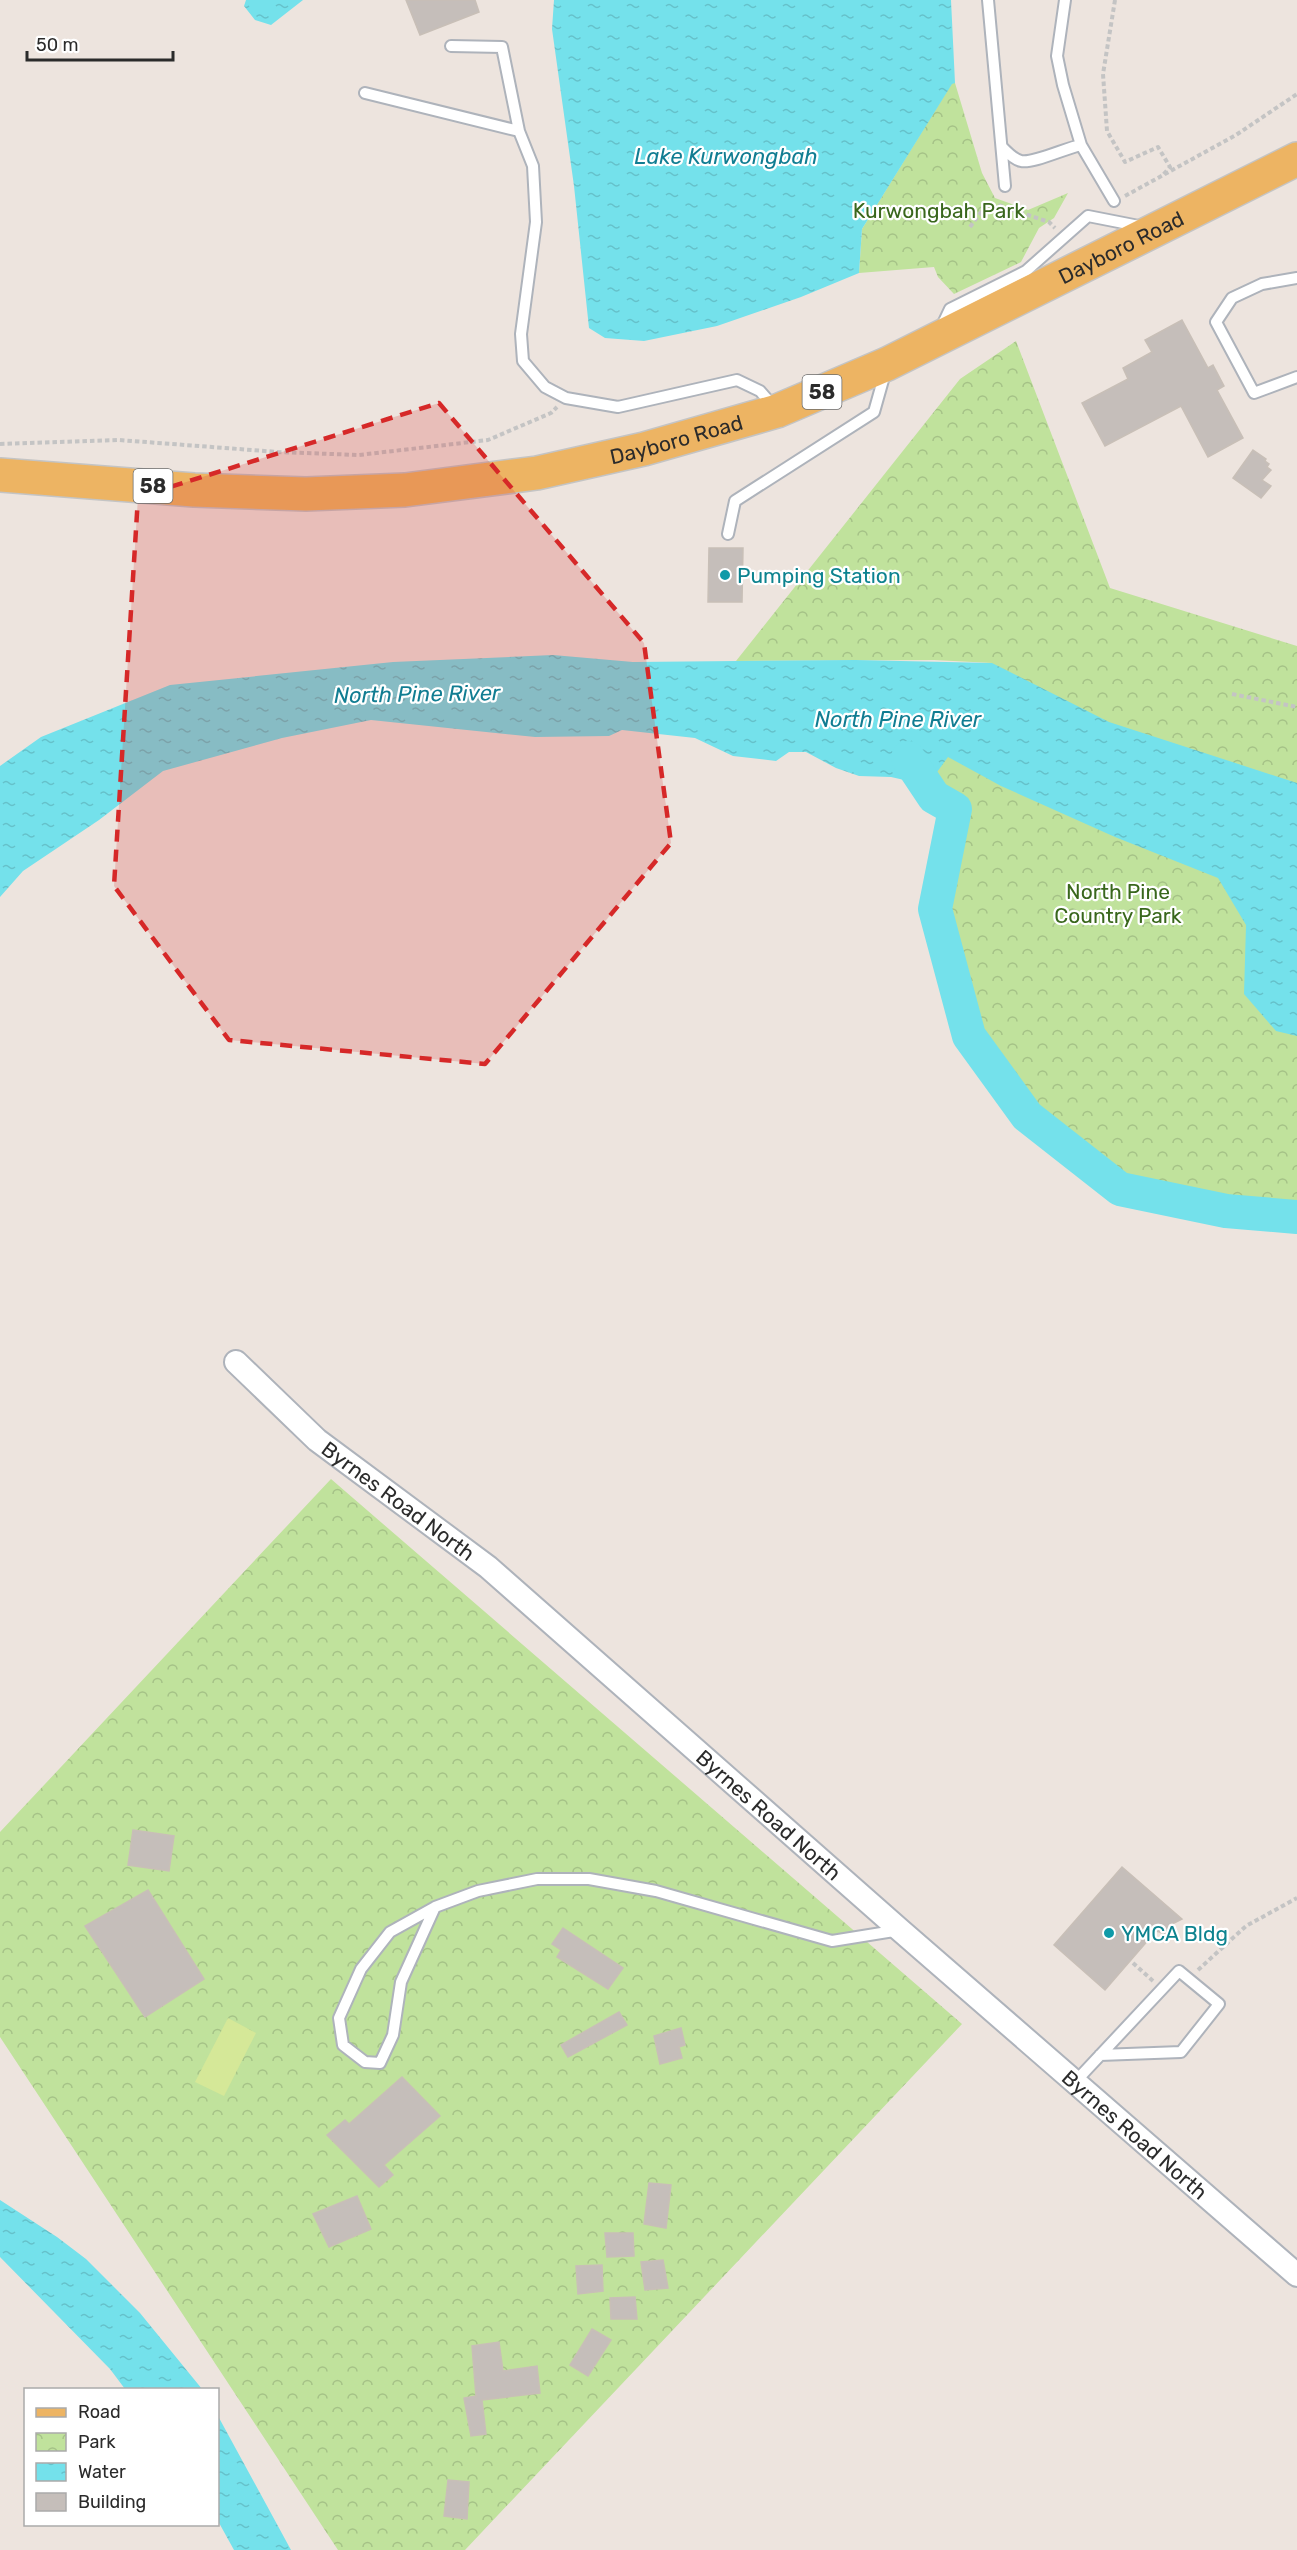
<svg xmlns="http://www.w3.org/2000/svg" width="1297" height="2550" font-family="Rubik,sans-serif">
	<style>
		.park { fill: url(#park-crowns) }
		.pitch { fill: #d5e898 }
		.water { fill: url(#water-ripples) }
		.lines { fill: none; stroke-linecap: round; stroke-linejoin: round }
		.river { stroke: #74e1eb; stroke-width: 34 }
		.building { fill: #c5beba; stroke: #c8bfb7; stroke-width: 1.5 }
		.lane-casing { stroke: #aeb3bb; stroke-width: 14 }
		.street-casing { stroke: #aeb3bb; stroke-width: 26 }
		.primary-casing { stroke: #c4c4c4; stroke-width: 36 }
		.path { stroke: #c4c4c4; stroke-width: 4; stroke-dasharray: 4.5 3; stroke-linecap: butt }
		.lane { stroke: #fff; stroke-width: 10 }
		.street { stroke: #fff; stroke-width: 22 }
		.primary { stroke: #edb463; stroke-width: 33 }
		.marked { fill: #d62828; fill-opacity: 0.2; stroke: #d62828; stroke-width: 4.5; stroke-dasharray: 12 8; stroke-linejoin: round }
		.culture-dot { fill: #0f9aa8; stroke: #fff; stroke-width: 2 }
		.labels { text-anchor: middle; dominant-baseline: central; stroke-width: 4.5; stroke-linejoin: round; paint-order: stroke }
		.shield { fill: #fff; stroke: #6b6b6b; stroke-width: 1.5 }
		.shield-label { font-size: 20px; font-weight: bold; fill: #2b2b2b }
		.park-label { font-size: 21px; fill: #39671c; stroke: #fff }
		.street-label { font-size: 21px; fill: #2b2b2b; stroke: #fff }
		.culture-label { font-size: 21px; fill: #0d838f; stroke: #fff; text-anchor: start }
		.water-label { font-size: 22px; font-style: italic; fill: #117d92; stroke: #fff }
	</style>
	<defs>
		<pattern id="park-crowns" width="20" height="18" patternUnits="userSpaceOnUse" patternTransform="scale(1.5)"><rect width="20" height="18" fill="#c0e29c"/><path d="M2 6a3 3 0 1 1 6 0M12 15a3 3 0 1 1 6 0" fill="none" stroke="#a5c287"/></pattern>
		<pattern id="water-ripples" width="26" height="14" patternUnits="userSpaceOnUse" patternTransform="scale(1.5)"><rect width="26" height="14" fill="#74e1eb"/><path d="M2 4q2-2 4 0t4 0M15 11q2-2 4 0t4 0" fill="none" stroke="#65c1ca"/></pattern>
	</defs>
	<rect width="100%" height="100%" fill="#ede4de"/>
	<path class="park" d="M 952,83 L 955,83 L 982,173 L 995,198 L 1028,210 L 1068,193 L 1054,218 L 1039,228 L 1021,262 L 954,294 L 938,277 L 934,267 L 859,273 L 862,229 Z
		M 1016,341 L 1110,588 L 1297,646 L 1297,1217 L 1226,1211 L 1120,1189 L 1027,1116 L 969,1036 L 935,909 L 955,809 L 934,797 L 924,782 L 992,663 L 934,660 L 736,661 L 960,379 Z
		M 331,1479 L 962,2024 L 465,2550 L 338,2550 L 0,2037 L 0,1832 Z"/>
	<path class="pitch" d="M 228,2018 L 256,2033 L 224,2096 L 195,2082 Z"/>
	<path class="water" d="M 246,0 L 303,0 L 271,25 L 255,20 L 244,6 Z
		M 554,0 L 951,0 L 955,83 L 952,84 L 862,229 L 859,273 L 801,297 L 717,326 L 644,341 L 605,338 L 589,328 L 574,186 L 552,29 Z
		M 553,655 L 633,662 L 855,660 L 992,663 L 1109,722 L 1297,783 L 1297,1036 L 1276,1031 L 1244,994 L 1246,925 L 1218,878 L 1115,837 L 1001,786 L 948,757 L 932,779 L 934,797 L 913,782 L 891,777 L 859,776 L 836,768 L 806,752 L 789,752 L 776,761 L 733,756 L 695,738 L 622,730 L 609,736 L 535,737 L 371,720 L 282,738 L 163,771 L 99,820 L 23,871 L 0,897 L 0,766 L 41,737 L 170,685 L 393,662 Z
		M 0,2200 L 57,2237 L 86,2259 L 140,2313 L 202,2389 L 125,2389 L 110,2369 L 0,2257 Z
		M 218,2416 L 291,2550 L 234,2550 L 218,2521 Z"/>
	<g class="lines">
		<path class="river" d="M 908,758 L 934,797 L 955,809 L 935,909 L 969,1036 L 1027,1116 L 1120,1189 L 1226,1211 L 1297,1217"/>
	</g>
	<path class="building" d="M 406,0 L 475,0 L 479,12 L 420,35 Z
		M 1182,320 L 1208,368 L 1213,365 L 1224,386 L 1217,390 L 1243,438 L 1208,457 L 1181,406 L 1105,446 L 1082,403 L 1128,379 L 1123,368 L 1152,352 L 1145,340 Z
		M 1253,450 L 1266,459 L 1265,461 L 1269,464 L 1267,467 L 1271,470 L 1262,480 L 1271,486 L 1261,498 L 1233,478 Z
		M 709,548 L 743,548 L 742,602 L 708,602 Z
		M 133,1830 L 174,1836 L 169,1871 L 128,1865 Z
		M 1122,1867 L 1182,1919 L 1172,1924 L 1170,1935 L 1156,1931 L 1105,1990 L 1054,1945 Z
		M 148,1890 L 204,1979 L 145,2017 L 85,1926 Z
		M 563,1928 L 623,1968 L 608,1989 L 557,1957 L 561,1950 L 552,1944 Z
		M 619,2012 L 627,2025 L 568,2057 L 561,2045 Z
		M 681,2028 L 685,2045 L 679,2047 L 682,2058 L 660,2064 L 654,2036 Z
		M 402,2077 L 440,2116 L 384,2165 L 393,2175 L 379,2187 L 327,2135 L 345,2120 L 349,2124 Z
		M 649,2183 L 671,2185 L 666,2228 L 644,2224 Z
		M 357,2196 L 371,2229 L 329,2247 L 313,2214 Z
		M 605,2233 L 633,2233 L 634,2256 L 607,2257 Z
		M 663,2260 L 668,2288 L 645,2290 L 641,2262 Z
		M 602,2265 L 603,2291 L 578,2294 L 576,2266 Z
		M 635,2297 L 637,2319 L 611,2319 L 610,2298 Z
		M 592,2329 L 611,2340 L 588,2376 L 570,2365 Z
		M 499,2342 L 503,2371 L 537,2366 L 540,2393 L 482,2400 L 486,2434 L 471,2436 L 464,2398 L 476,2396 L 472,2346 Z
		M 448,2480 L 469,2482 L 467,2519 L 444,2516 Z"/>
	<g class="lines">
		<g class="lane-casing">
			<path id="lane" d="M 988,0 L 1005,186
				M 1065,0 L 1057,56 L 1063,85 L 1081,145 L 1114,201
				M 451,46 L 502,47 L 519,131
				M 365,93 L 519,131 L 533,166 L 536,222 L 521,334 L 523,361 L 545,387 L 566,398 L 618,407 L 737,380 L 760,391 L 773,406
				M 1002,147 C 1007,152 1013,159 1021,161 C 1032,164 1066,148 1081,145
				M 1297,278 L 1262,284 L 1232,298 L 1216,322 L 1254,393 L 1297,377
				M 941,328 L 950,309 L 1026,271 L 1088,216 L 1144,227
				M 728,534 L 735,501 L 874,412 L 885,373
				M 435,1907 L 401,1982 L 393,2035 L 380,2063 L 365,2062 L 343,2045 L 339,2018 L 361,1969 L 390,1932 L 435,1907 L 478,1891 L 537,1879 L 589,1879 L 656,1891 L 832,1941 L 900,1930
				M 1075,2082 L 1179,1971 L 1219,2004 L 1181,2052 L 1100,2055"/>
		</g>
		<g class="street-casing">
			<g id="street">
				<path id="s1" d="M 236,1362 L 317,1440 L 488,1567 L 900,1930 L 1297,2275"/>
			</g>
		</g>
		<g class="primary-casing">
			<g id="primary">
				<path id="s2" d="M 0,475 L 194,490 L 306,494 L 405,490 L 537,473 L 644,449 L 777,411 L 887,364 L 1297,159"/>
			</g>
		</g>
		<path class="path" d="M 1115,0 L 1103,74 L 1107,131 L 1125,162 L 1158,147 L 1170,167 L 1162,176
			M 1125,196 L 1236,135 L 1297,94
			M 970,227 C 978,216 984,205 998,205 L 1049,222 L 1055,228
			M 0,444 L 119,440 L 278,452 L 359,455 L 488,440 L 551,413 L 557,407
			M 1232,694 L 1297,707
			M 1133,1963 L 1153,1981
			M 1198,1970 L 1246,1926 L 1297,1898"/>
		<use href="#lane" class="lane"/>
		<use href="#street" class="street"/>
		<use href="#primary" class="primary"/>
	</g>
	<path class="marked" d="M 439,403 L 644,643 L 671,843 L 485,1064 L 229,1040 L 114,886 L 138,497 Z"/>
	<g class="culture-dot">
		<circle cx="725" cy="575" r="6"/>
		<circle cx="1109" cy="1933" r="6"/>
	</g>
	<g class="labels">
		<g class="shield">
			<rect x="802.5" y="375" width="39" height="34" rx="4.5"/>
			<rect x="133.5" y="469" width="39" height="34" rx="4.5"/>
		</g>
		<g class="shield-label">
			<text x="822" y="392">58</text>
			<text x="153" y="486">58</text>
		</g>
		<g class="park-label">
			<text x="939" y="210">Kurwongbah Park</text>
			<text x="1118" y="891">North Pine<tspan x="1118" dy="24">Country Park</tspan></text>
		</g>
		<g class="street-label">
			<text stroke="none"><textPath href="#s2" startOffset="1168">Dayboro Road</textPath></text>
			<text stroke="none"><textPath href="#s2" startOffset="682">Dayboro Road</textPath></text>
			<text stroke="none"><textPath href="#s1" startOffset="214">Byrnes Road North</textPath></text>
			<text stroke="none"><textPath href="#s1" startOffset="700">Byrnes Road North</textPath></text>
			<text stroke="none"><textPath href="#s1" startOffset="1186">Byrnes Road North</textPath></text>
		</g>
		<g class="culture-label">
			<text x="737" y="575">Pumping Station</text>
			<text x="1121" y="1933">YMCA Bldg</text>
		</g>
		<g class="water-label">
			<text x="726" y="156">Lake Kurwongbah</text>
			<text transform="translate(417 694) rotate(-1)">North Pine River</text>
			<text x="898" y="719">North Pine River</text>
		</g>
	</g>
	<rect x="24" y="2388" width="195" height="138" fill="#ffffff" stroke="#aaaaaa" stroke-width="1.5"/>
	<rect x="36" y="2408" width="30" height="9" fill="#edb463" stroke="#aaaaaa" stroke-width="1.5"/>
	<text x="78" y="2418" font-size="18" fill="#2b2b2b">Road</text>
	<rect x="36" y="2433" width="30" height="18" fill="url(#park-crowns)" stroke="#aaaaaa" stroke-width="1.5"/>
	<text x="78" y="2448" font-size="18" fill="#2b2b2b">Park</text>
	<rect x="36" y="2463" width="30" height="18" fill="url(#water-ripples)" stroke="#aaaaaa" stroke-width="1.5"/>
	<text x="78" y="2478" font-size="18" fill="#2b2b2b">Water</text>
	<rect x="36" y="2493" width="30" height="18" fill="#c5beba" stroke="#aaaaaa" stroke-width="1.5"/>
	<text x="78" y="2508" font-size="18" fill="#2b2b2b">Building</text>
	<path d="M27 51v9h146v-9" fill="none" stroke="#2b2b2b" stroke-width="3"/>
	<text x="36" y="51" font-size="18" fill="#2b2b2b" stroke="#ffffff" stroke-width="4.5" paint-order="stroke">50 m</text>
</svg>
